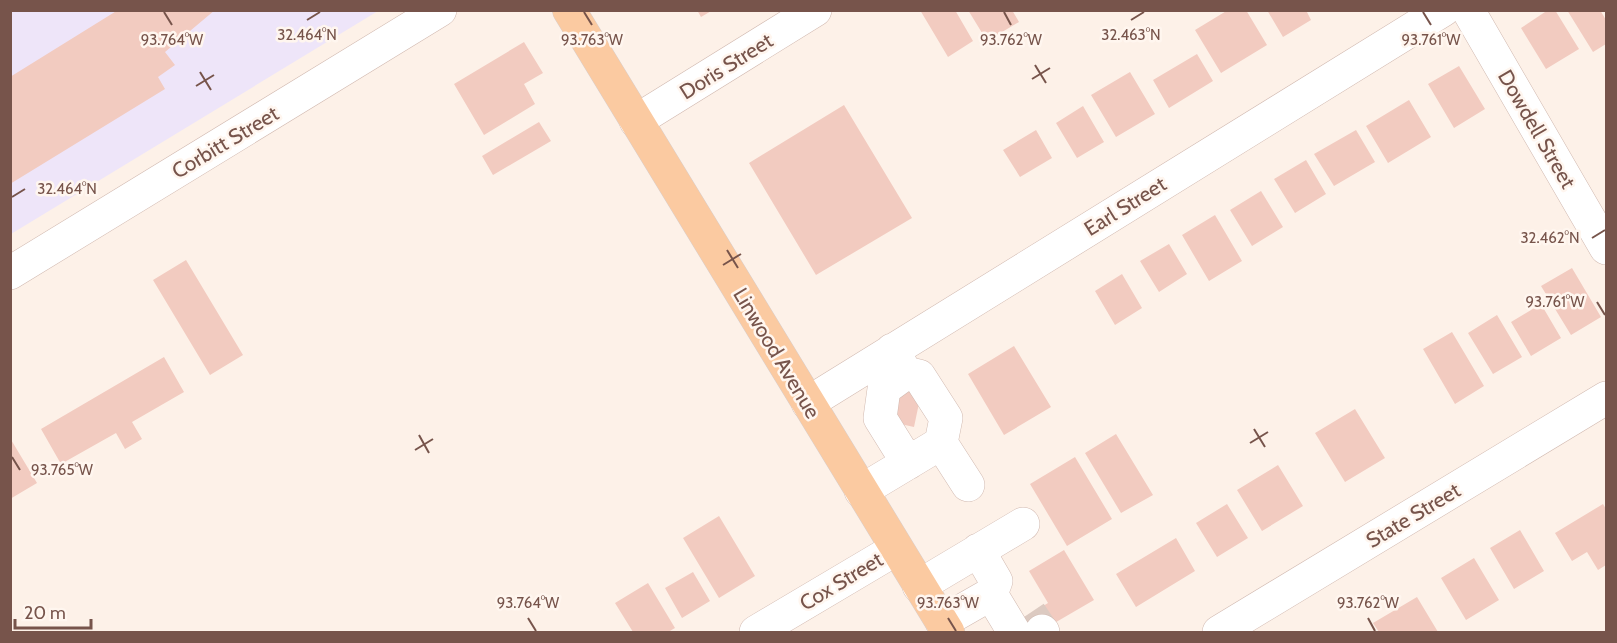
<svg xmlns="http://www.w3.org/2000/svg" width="1617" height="643" font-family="Cabin,sans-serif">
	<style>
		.education { fill: #eee5f9 }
		.building { fill: #f2cbc0 }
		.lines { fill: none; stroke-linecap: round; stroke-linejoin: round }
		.minor-tunnel { stroke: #dccac1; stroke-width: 33; stroke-dasharray: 33 16; stroke-linecap: butt }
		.minor-casing { stroke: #d1b9b0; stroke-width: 34 }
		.major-casing { stroke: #d9cfcd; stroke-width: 34 }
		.minor { stroke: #fff; stroke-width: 33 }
		.major { stroke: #fbcaa1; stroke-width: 33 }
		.ticks { fill: none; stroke: #77544b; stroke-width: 2 }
		.labels { text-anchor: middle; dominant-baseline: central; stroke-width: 5; stroke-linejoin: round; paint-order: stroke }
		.street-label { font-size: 21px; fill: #77544b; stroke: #fff6ef }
		.ticks-label { font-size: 15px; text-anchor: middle; fill: #77544b; stroke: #fff6ef; stroke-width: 5; stroke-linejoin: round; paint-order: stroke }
	</style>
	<rect width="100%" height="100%" fill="#fdf1e8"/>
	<path class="education" d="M 11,11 L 378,11 L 11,234 Z"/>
	<path class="building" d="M 118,10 L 215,10 L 165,52 L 175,65 L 158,77 L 165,89 L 10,184 L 10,77 Z
		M 697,10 L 713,10 L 701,17 Z
		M 920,10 L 955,10 L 973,41 L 948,57 Z
		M 968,10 L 1012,10 L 1019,22 L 987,41 Z
		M 1228,10 L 1246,10 L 1267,45 L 1221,73 L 1195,30 Z
		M 1267,10 L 1306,10 L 1311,20 L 1283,37 Z
		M 1548,10 L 1555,10 L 1579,49 L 1546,69 L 1521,28 Z
		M 1567,10 L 1600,10 L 1606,20 L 1606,44 L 1593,52 Z
		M 524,42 L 543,73 L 524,84 L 535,104 L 484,135 L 454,84 Z
		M 1197,54 L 1213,81 L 1169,108 L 1153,80 Z
		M 1459,66 L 1485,109 L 1454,128 L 1428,84 Z
		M 1130,72 L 1155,114 L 1116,137 L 1091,95 Z
		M 1409,100 L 1431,137 L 1388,163 L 1366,126 Z
		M 844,105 L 912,218 L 816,275 L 749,163 Z
		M 1083,106 L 1104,142 L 1077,158 L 1056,123 Z
		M 539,122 L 551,141 L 493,175 L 482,156 Z
		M 1036,130 L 1052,158 L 1020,177 L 1003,150 Z
		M 1356,130 L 1375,162 L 1334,186 L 1314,154 Z
		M 1306,160 L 1326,194 L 1295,213 L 1274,179 Z
		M 1261,191 L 1283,227 L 1252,246 L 1230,210 Z
		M 1215,215 L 1242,261 L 1209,281 L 1182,235 Z
		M 1169,244 L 1187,274 L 1159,292 L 1140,261 Z
		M 186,260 L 243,355 L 210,375 L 153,280 Z
		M 1572,268 L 1601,317 L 1571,335 L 1541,286 Z
		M 1122,274 L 1142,308 L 1115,325 L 1095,291 Z
		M 1541,304 L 1561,338 L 1531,356 L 1511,322 Z
		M 1497,315 L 1522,357 L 1493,374 L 1468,333 Z
		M 1452,332 L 1484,386 L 1455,404 L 1423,349 Z
		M 1014,346 L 1051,407 L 1004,435 L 968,374 Z
		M 164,357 L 184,392 L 132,422 L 142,439 L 125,449 L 116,433 L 61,464 L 41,429 Z
		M 895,383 L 922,389 L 914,427 L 887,421 Z
		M 1355,409 L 1385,458 L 1345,482 L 1315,433 Z
		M 1116,434 L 1153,495 L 1121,513 L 1085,453 Z
		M 10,438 L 37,483 L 10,499 Z
		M 1075,457 L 1112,519 L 1067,546 L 1030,484 Z
		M 1278,465 L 1303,506 L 1262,531 L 1237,490 Z
		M 1227,504 L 1248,538 L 1217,557 L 1196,523 Z
		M 1603,504 L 1606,509 L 1606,565 L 1598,570 L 1587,552 L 1572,561 L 1555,533 Z
		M 719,516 L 755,576 L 719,598 L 683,538 Z
		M 1520,530 L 1544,571 L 1514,589 L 1490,548 Z
		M 1176,538 L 1195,571 L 1136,607 L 1116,574 Z
		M 1064,550 L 1094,600 L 1039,632 L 1034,632 L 1025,617 L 1048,603 L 1029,571 Z
		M 1474,558 L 1499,600 L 1466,620 L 1441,578 Z
		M 693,572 L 710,601 L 682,618 L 665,588 Z
		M 648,583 L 675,628 L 668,632 L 633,632 L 615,603 Z
		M 1417,597 L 1438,632 L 1379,632 L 1373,623 Z"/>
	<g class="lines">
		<path class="minor-tunnel" d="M 1030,613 L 1042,631"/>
		<g class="minor-casing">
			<path id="minor" d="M 1468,10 L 1606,248
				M 636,121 L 815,10
				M 10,273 L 440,10
				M 906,373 L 884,389 L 880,418 L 908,463
				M 808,403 L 1443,10
				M 941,443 L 968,485
				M 861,491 L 941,443 L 946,418 L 919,376 L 906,373 L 892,350
				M 919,586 L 1023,524
				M 991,594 L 1014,632
				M 942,622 L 991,594 L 996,581 L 978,550
				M 1042,631 L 1043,632
				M 756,632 L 896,549
				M 1219,632 L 1606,398"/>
		</g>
		<g class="major-casing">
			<path id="major" d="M 569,10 L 948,632"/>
		</g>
		<use href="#minor" class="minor"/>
		<use href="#major" class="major"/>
	</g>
	<path class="ticks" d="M 164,12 L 172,25M 584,12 L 592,25M 1004,12 L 1011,25M 1423,12 L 1431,25M 307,20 L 320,12M 1131,20 L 1144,12M 1035,65 L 1046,83M 200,72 L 211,90M 1032,79 L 1050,68M 196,86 L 214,75M 12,197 L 25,189M 1592,238 L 1605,230M 727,250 L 738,268M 723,265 L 741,254M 1597,302 L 1605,315M 1254,429 L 1265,447M 419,435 L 429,453M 1250,443 L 1268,432M 415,450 L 433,439M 12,457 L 20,470M 528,618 L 536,631M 948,618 L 956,631M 1368,618 L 1375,631"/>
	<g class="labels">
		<g class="street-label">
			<text transform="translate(726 66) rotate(-32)">Doris Street</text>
			<text transform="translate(1537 129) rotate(60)">Dowdell Street</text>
			<text transform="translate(225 142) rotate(-31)">Corbitt Street</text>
			<text transform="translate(1125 206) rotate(-32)">Earl Street</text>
			<text transform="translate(777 353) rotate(59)">Linwood Avenue</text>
			<text transform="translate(1413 515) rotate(-31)">State Street</text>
			<text transform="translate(841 581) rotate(-31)">Cox Street</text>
		</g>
	</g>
	<g class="ticks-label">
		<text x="307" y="40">32.464°N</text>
		<text x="1131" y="40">32.463°N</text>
		<text x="172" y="45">93.764°W</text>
		<text x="592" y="45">93.763°W</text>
		<text x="1011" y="45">93.762°W</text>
		<text x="1431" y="45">93.761°W</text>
		<text x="67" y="194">32.464°N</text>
		<text x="1550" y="243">32.462°N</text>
		<text x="1555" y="307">93.761°W</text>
		<text x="62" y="475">93.765°W</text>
		<text x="528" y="608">93.764°W</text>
		<text x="948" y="608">93.763°W</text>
		<text x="1368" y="608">93.762°W</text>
	</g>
	<rect width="1617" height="643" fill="none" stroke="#77544b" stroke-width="24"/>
	<path d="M15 619v9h76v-9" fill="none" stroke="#77544b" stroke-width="3"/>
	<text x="24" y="619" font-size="18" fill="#77544b" stroke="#fff6ef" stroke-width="4.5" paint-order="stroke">20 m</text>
</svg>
